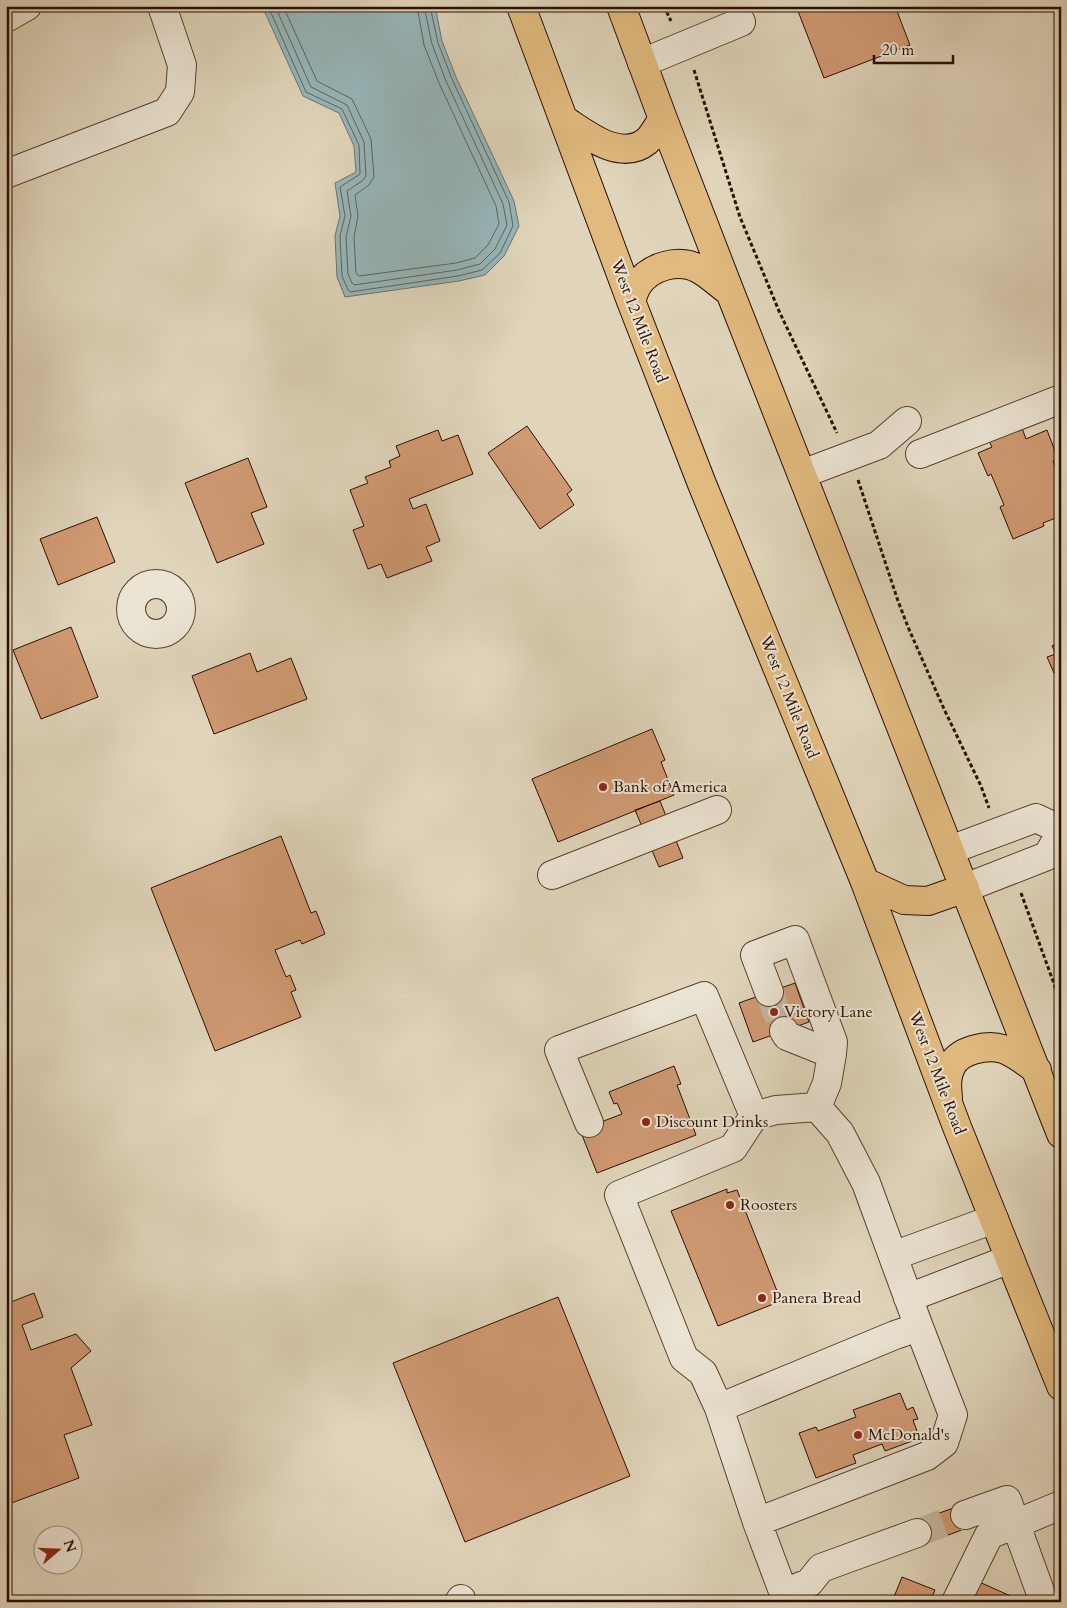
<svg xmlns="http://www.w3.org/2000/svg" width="1067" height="1608" font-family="Cardo,serif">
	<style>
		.water { fill: #96b6b9; stroke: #6b7370 }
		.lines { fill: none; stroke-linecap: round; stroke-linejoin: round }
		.shore { stroke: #60625e; stroke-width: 1 }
		.building { fill: #d09a73; stroke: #2a0e03 }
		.minor-tunnel { stroke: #c5b79f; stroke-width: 28; stroke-dasharray: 28 14; stroke-linecap: butt }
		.minor-casing { stroke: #584031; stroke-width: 30 }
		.major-casing { stroke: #2a0e03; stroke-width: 30 }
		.path { stroke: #2a0e03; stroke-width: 3; stroke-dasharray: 4 2.5; stroke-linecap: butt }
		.minor { stroke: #ebe4d3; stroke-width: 28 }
		.major { stroke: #e0ba7e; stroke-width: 28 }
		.poi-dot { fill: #8f2418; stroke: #ebe4d3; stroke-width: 2 }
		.labels { text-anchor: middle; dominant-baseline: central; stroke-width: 4; stroke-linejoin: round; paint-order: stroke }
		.street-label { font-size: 16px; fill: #2a0e03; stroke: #ebe4d3 }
		.poi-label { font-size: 16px; fill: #2a0e03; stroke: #ebe4d3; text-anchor: start }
	</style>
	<rect width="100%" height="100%" fill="#e0d5bb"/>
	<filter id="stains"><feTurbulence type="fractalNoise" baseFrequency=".004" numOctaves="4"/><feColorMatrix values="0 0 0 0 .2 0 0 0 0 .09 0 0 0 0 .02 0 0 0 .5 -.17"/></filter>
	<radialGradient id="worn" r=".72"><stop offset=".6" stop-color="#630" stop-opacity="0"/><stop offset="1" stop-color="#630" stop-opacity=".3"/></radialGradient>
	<path class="water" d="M 262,6 L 435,6 L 442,41 L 456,77 L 514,201 L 519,226 L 504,256 L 485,275 L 459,281 L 345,297 L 337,277 L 335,236 L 340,216 L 335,183 L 356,172 L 354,146 L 339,113 L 303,96 Z"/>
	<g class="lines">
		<path class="shore" d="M 268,6 L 306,92 L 342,109 L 359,145 L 360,174 L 340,187 L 345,216 L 340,236 L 342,276 L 348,290 L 350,292 L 458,276 L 482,270 L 500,253 L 513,226 L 509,202 L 452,79 L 438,43 L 430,6
			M 275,6 L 311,87 L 347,105 L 364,142 L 366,176 L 362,181 L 347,191 L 351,216 L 346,237 L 348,274 L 352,283 L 354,285 L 457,270 L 480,264 L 495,249 L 507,225 L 503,204 L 446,81 L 432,44 L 424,6
			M 283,6 L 317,81 L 352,99 L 371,139 L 374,177 L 369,185 L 355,195 L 358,216 L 354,237 L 356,273 L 359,276 L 456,263 L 475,258 L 488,245 L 499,224 L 496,206 L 439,83 L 424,45 L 417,6"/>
	</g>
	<path class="building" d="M 796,6 L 895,6 L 910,45 L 824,78 Z
		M 527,426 L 572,490 L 567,494 L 574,505 L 540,529 L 488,453 Z
		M 1022,428 L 1026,439 L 1047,430 L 1058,459 L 1053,461 L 1061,479 L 1061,516 L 1043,523 L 1044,526 L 1013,539 L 1000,507 L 1004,505 L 991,474 L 988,476 L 978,453 L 992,447 L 989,441 Z
		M 438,430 L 442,441 L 458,435 L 473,474 L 409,499 L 413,509 L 426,504 L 440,541 L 426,547 L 432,561 L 387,578 L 381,564 L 368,569 L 353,530 L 364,526 L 350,490 L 368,483 L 365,477 L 391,467 L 389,461 L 400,456 L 396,446 Z
		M 248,458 L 267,507 L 251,513 L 264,544 L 217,563 L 185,483 Z
		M 97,517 L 115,562 L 58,585 L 40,539 Z
		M 71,627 L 98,697 L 41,719 L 13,650 Z
		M 1061,642 L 1061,671 L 1054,673 L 1047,657 L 1056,654 L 1052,646 Z
		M 250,653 L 257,672 L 291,658 L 307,699 L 214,734 L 192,676 Z
		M 652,729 L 665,760 L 661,762 L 674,795 L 558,842 L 532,779 Z
		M 660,801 L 683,858 L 659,867 L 635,810 Z
		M 281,836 L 311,913 L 316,911 L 325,934 L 302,944 L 300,940 L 275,950 L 286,977 L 290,975 L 296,990 L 291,992 L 301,1017 L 215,1051 L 151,888 Z
		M 795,983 L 809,1022 L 753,1042 L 739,1003 Z
		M 674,1066 L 681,1084 L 677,1085 L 696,1135 L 597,1173 L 580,1130 L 622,1114 L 617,1103 L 614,1104 L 609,1092 Z
		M 727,1189 L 727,1193 L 737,1190 L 781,1301 L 718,1326 L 671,1211 Z
		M 6,1289 L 11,1302 L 34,1293 L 43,1317 L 22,1325 L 31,1350 L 76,1334 L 91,1351 L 71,1368 L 92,1425 L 64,1435 L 79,1478 L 6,1505 Z
		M 558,1297 L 630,1476 L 465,1542 L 393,1363 Z
		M 900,1393 L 907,1410 L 913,1407 L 918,1419 L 913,1420 L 918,1434 L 913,1435 L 915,1440 L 885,1451 L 882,1444 L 853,1455 L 856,1463 L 816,1478 L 799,1433 L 816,1427 L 818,1431 L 856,1417 L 853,1410 Z
		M 962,1505 L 970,1527 L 921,1545 L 914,1522 Z
		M 902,1577 L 935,1590 L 930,1602 L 892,1602 Z
		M 977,1581 L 1024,1602 L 968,1602 Z"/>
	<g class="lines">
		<path class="minor-tunnel" d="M 769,992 L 784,1031
			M 917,1533 L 965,1515"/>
		<g class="minor-casing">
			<path id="minor" d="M 6,18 L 27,6
				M 642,63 L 741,22
				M 6,174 L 167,112 L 180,92 L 182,65 L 162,6
				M 920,454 L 1061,399
				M 802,474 L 879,445 L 907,421
				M131 609a25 25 0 1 1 50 0a25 25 0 1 1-50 0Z
				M 950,850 L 1036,818 L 1061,830
				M 552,875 L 717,810
				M 965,888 L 1047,856 L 1061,833
				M 769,992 L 755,955 L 795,940 L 833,1042 L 832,1054 L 787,1036 L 784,1031
				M 817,1107 L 827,1083 L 832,1054
				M 589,1123 L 559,1050 L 704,996 L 754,1116
				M 893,1256 L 994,1219
				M 908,1298 L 1010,1259
				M 719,1408 L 895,1335 L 919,1327
				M 965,1515 L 1007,1500 L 1044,1602
				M 757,1522 L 927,1456 L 944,1443 L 953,1415 L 919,1327 L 866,1183 L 840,1133 L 817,1107 L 776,1110 L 754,1116 L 733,1148 L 619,1195 L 684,1358 L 703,1373 L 719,1408 L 757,1522 L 787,1602
				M 784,1593 L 809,1583 L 821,1568 L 917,1533
				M 459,1602 L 461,1599
				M 956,1602 L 989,1535 L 1061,1505"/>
		</g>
		<g class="major-casing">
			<path id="major" d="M 521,6 L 631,301 L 702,484 L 865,882 L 957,1127 L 1061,1386
				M 621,6 L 663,119 L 730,292 L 1061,1134
				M 563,119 C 585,133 620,163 647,141 C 653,136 658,125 663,119
				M 631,301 C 633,296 634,291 637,286 C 649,266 679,258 699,269 C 710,275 720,285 730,292
				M 865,882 L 904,900 L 928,901 L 965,888
				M 948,1098 C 947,1087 946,1077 951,1067 C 958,1050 987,1044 1003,1049 C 1015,1053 1027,1063 1037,1070"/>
		</g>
		<path class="path" d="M 664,6 L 671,21
			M 694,70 L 740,217 L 779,311 L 837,433
			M 858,480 L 898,601 L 908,627 L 944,709 L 981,786 L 989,808
			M 1021,893 L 1061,1003"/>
		<use href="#minor" class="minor"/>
		<use href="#major" class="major"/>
	</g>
	<g class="poi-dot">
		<circle cx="603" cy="787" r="5"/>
		<circle cx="774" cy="1012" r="5"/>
		<circle cx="646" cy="1122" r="5"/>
		<circle cx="730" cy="1205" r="5"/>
		<circle cx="762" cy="1298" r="5"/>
		<circle cx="858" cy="1435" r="5"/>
	</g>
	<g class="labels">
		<g class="street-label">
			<text transform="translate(639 321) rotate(69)">West 12 Mile Road</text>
			<text transform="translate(789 697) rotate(68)">West 12 Mile Road</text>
			<text transform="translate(937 1073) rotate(69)">West 12 Mile Road</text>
		</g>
		<g class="poi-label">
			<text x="613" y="787">Bank of America</text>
			<text x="784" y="1012">Victory Lane</text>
			<text x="656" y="1122">Discount Drinks</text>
			<text x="740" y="1205">Roosters</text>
			<text x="772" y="1298">Panera Bread</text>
			<text x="868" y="1435">McDonald's</text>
		</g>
	</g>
	<rect width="1067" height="1608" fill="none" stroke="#e0d5bb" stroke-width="25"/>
	<rect x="8" y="8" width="1052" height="1593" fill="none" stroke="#2a0e03" stroke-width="2.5"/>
	<rect x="12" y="12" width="1042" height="1583" fill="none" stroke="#2a0e03"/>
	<g transform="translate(58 1550) rotate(71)"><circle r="24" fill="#ebe4d3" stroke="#9e8e80"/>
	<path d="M0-4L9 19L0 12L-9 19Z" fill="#8f2418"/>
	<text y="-8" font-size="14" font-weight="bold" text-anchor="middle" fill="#2a0e03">N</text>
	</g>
	<path d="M874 55v8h79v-8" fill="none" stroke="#2a0e03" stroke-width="2.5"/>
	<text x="882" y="55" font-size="15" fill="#2a0e03" stroke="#ebe4d3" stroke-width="4" paint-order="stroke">20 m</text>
	<rect width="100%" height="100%" filter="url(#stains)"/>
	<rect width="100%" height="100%" fill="url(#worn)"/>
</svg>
